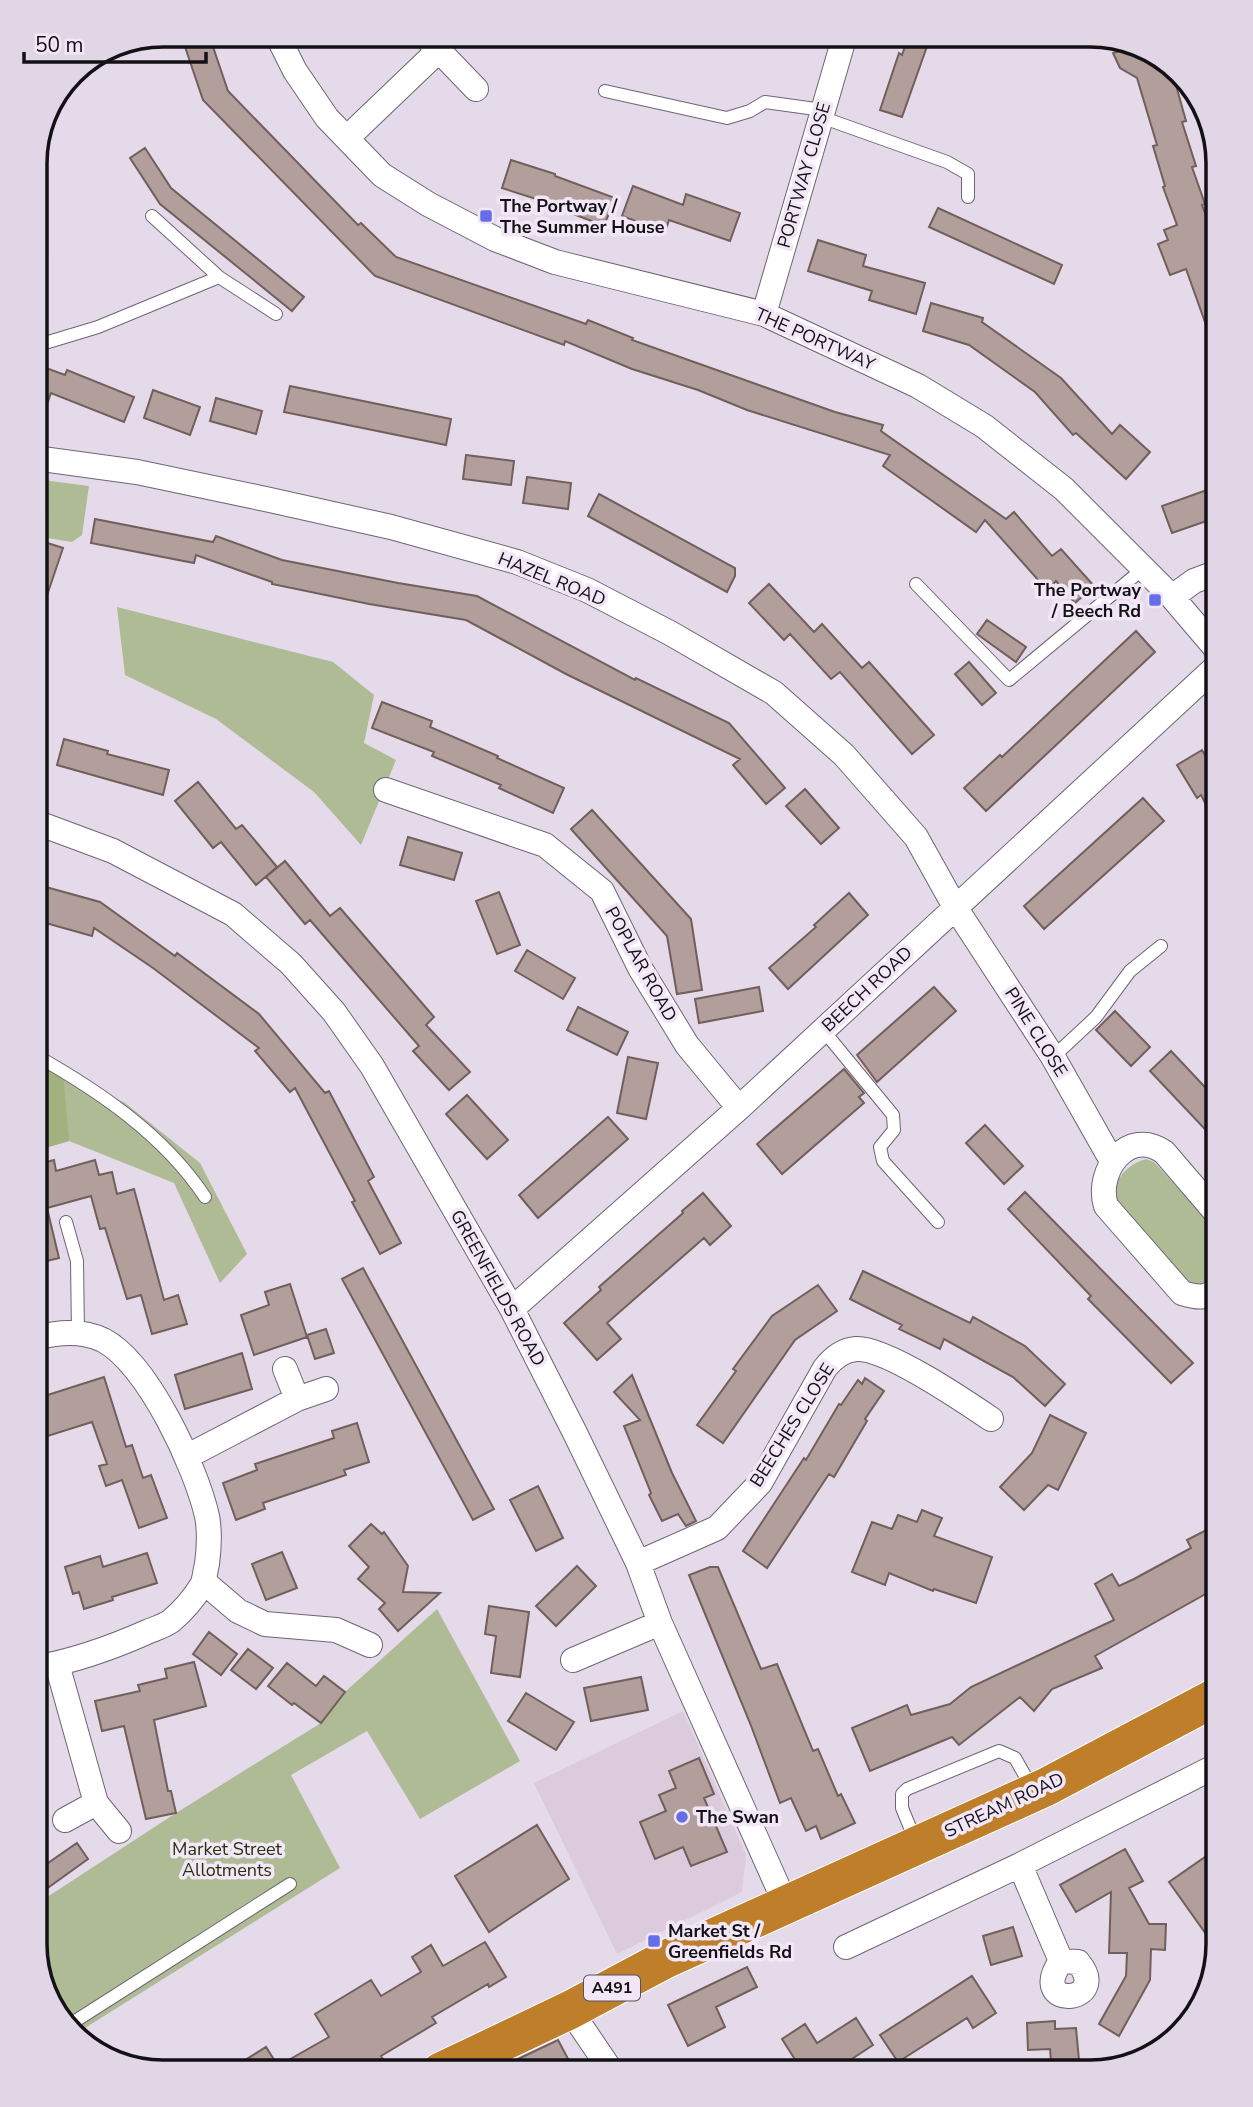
<svg xmlns="http://www.w3.org/2000/svg" width="1253" height="2107" font-family="'Nunito Sans',sans-serif">
	<style>
		.commercial { fill: #dccbdc }
		.green { fill: #aebb95 }
		.forest { fill: #a1b180 }
		.building { fill: #b29e9a; stroke: #715f5c; stroke-width: 2 }
		.lines { fill: none; stroke-linecap: round; stroke-linejoin: round }
		.lane-casing { stroke: #6e6572; stroke-width: 14 }
		.street-casing { stroke: #6e6572; stroke-width: 26 }
		.highway-casing { stroke: #fff; stroke-width: 40 }
		.lane { stroke: #fff; stroke-width: 12 }
		.street { stroke: #fff; stroke-width: 24 }
		.highway { stroke: #be7e2a; stroke-width: 38 }
		.poi-dot { fill: #656ee7; stroke: #f2e7f7; stroke-width: 2.5 }
		.labels { text-anchor: middle; dominant-baseline: central; stroke-width: 7; stroke-linejoin: round; paint-order: stroke }
		.shield { fill: #f2e7f7; stroke: #57515a; stroke-width: 2 }
		.shield-label { font-size: 16px; font-weight: bold; fill: #141116 }
		.street-label { font-size: 18px; fill: #141116; stroke: #f2e7f7 }
		.poi-label { font-size: 18px; font-weight: bold; fill: #141116; stroke: #f2e7f7; text-anchor: start }
		.park-label { font-size: 18px; fill: #27310b; stroke: #f2e7f7 }
		.rim { fill: none; stroke: #141116; stroke-width: 3.5 }
	</style>
	<rect width="100%" height="100%" fill="#e5daea"/>
	<path class="commercial" d="M 683,1711 L 746,1855 L 742,1892 L 617,1954 L 534,1783 Z"/>
	<path class="green" d="M 35,479 L 89,486 L 82,535 L 72,542 L 35,536 Z
		M 117,607 L 333,662 L 374,695 L 364,743 L 396,760 L 361,845 L 314,792 L 216,719 L 125,675 Z
		M 35,1059 L 125,1103 L 200,1163 L 247,1254 L 220,1283 L 174,1183 L 69,1141 L 35,1151 Z
		M 1146,1159 L 1154,1162 L 1218,1232 L 1218,1270 L 1202,1286 L 1188,1284 L 1112,1200 C 1113,1181 1127,1164 1146,1159 Z
		M 437,1609 L 520,1761 L 420,1819 L 367,1731 L 291,1775 L 340,1868 L 77,2033 L 48,2000 L 35,1944 L 35,1905 L 176,1813 L 321,1723 L 345,1692 Z"/>
	<path class="forest" d="M 35,1058 L 63,1073 L 69,1141 L 35,1151 Z"/>
	<path class="building" d="M 201,35 L 209,35 L 228,91 L 358,225 L 361,223 L 396,257 L 586,324 L 588,320 L 633,338 L 632,340 L 756,384 L 835,412 L 883,425 L 881,431 L 1006,519 L 1014,512 L 1052,556 L 1061,549 L 1094,586 L 1075,603 L 1056,581 L 1047,590 L 985,520 L 976,532 L 883,466 L 890,455 L 747,410 L 698,390 L 632,369 L 565,341 L 564,345 L 375,276 L 203,100 L 183,41 Z
		M 909,35 L 931,35 L 902,117 L 880,110 L 899,53 L 902,55 Z
		M 1132,47 L 1161,57 L 1179,77 L 1174,78 L 1186,121 L 1182,122 L 1196,166 L 1192,167 L 1205,204 L 1202,205 L 1218,246 L 1218,350 L 1215,350 L 1186,269 L 1170,275 L 1158,244 L 1168,240 L 1164,230 L 1177,225 L 1163,187 L 1165,186 L 1153,146 L 1157,145 L 1137,78 L 1120,68 L 1113,53 Z
		M 145,148 L 171,188 L 304,297 L 292,311 L 160,204 L 130,158 Z
		M 511,160 L 555,174 L 555,176 L 615,198 L 604,226 L 558,208 L 558,206 L 502,188 Z
		M 633,186 L 683,205 L 686,194 L 740,213 L 730,241 L 669,220 L 665,232 L 622,216 Z
		M 938,208 L 1062,265 L 1054,284 L 929,227 Z
		M 818,240 L 866,255 L 863,266 L 925,283 L 916,314 L 869,300 L 872,291 L 808,271 Z
		M 931,303 L 983,318 L 982,322 L 1061,378 L 1112,434 L 1120,425 L 1150,452 L 1126,479 L 1076,433 L 1073,435 L 1035,392 L 969,345 L 923,331 Z
		M 35,364 L 65,375 L 67,370 L 134,397 L 124,422 L 51,393 L 38,430 L 35,430 Z
		M 290,386 L 451,419 L 446,445 L 284,412 Z
		M 153,390 L 200,407 L 190,435 L 144,418 Z
		M 216,398 L 262,411 L 256,434 L 210,421 Z
		M 466,455 L 514,461 L 511,485 L 463,479 Z
		M 527,477 L 571,483 L 568,509 L 523,503 Z
		M 1218,486 L 1218,517 L 1172,533 L 1162,506 Z
		M 599,494 L 735,568 L 735,576 L 727,592 L 588,516 Z
		M 95,519 L 213,542 L 216,536 L 282,560 L 398,583 L 477,596 L 635,680 L 636,678 L 729,723 L 785,788 L 766,804 L 733,765 L 740,759 L 566,674 L 466,620 L 369,604 L 272,584 L 272,582 L 196,555 L 194,563 L 91,543 Z
		M 35,539 L 63,548 L 39,619 L 35,619 Z
		M 769,584 L 814,632 L 822,624 L 862,668 L 869,662 L 934,735 L 912,754 L 840,672 L 831,679 L 790,634 L 784,640 L 749,603 Z
		M 987,620 L 1026,647 L 1016,662 L 977,634 Z
		M 1136,631 L 1155,652 L 986,811 L 964,788 L 1000,755 L 1002,757 Z
		M 969,662 L 996,693 L 982,705 L 955,674 Z
		M 382,702 L 432,721 L 430,727 L 498,756 L 497,758 L 564,788 L 553,813 L 499,788 L 501,785 L 432,756 L 434,752 L 372,728 Z
		M 64,739 L 108,751 L 107,754 L 169,770 L 163,795 L 57,765 Z
		M 1202,750 L 1218,777 L 1218,828 L 1201,795 L 1197,798 L 1177,765 Z
		M 198,782 L 236,829 L 242,825 L 277,867 L 256,885 L 221,842 L 213,848 L 175,801 Z
		M 805,789 L 839,828 L 821,844 L 786,806 Z
		M 1143,798 L 1164,821 L 1044,929 L 1024,906 Z
		M 592,810 L 691,919 L 702,990 L 677,994 L 667,936 L 571,829 Z
		M 408,837 L 462,853 L 454,880 L 400,865 Z
		M 285,861 L 330,916 L 340,908 L 434,1017 L 426,1025 L 470,1072 L 449,1090 L 413,1051 L 419,1046 L 310,920 L 305,924 L 266,877 Z
		M 35,884 L 100,902 L 175,956 L 177,953 L 259,1014 L 325,1093 L 329,1091 L 374,1177 L 368,1181 L 401,1243 L 380,1254 L 352,1202 L 355,1201 L 295,1088 L 290,1092 L 255,1051 L 259,1048 L 153,968 L 94,928 L 92,936 L 35,920 Z
		M 499,892 L 520,945 L 497,954 L 476,901 Z
		M 849,893 L 868,915 L 788,989 L 769,968 L 816,927 L 814,925 Z
		M 527,950 L 575,978 L 563,999 L 515,971 Z
		M 759,987 L 763,1011 L 699,1023 L 695,999 Z
		M 934,987 L 956,1011 L 877,1082 L 857,1055 Z
		M 578,1007 L 628,1032 L 617,1055 L 567,1030 Z
		M 1115,1011 L 1150,1047 L 1131,1066 L 1096,1030 Z
		M 1171,1051 L 1218,1101 L 1218,1143 L 1150,1071 Z
		M 628,1057 L 658,1063 L 646,1119 L 617,1113 Z
		M 844,1069 L 864,1093 L 859,1097 L 864,1103 L 782,1174 L 757,1144 Z
		M 467,1095 L 508,1140 L 487,1159 L 446,1114 Z
		M 608,1117 L 628,1139 L 538,1218 L 519,1195 Z
		M 985,1125 L 1023,1166 L 1004,1184 L 966,1143 Z
		M 54,1160 L 56,1171 L 95,1160 L 99,1175 L 112,1172 L 117,1194 L 134,1189 L 164,1300 L 178,1295 L 187,1324 L 152,1334 L 141,1295 L 127,1299 L 105,1228 L 100,1229 L 91,1196 L 47,1208 L 59,1258 L 35,1264 L 35,1191 L 41,1190 L 35,1165 Z
		M 1025,1192 L 1193,1363 L 1171,1383 L 1088,1299 L 1091,1296 L 1008,1209 Z
		M 703,1193 L 731,1226 L 710,1245 L 704,1238 L 607,1323 L 621,1339 L 597,1360 L 564,1323 L 601,1290 L 599,1287 L 683,1213 L 682,1211 Z
		M 363,1268 L 494,1509 L 473,1520 L 342,1279 Z
		M 863,1271 L 970,1323 L 973,1317 L 1025,1346 L 1065,1384 L 1045,1406 L 1013,1377 L 944,1339 L 940,1349 L 899,1329 L 902,1325 L 850,1299 Z
		M 290,1284 L 307,1337 L 254,1355 L 241,1315 L 269,1305 L 265,1292 Z
		M 818,1285 L 837,1311 L 795,1340 L 723,1443 L 697,1425 L 736,1371 L 733,1369 L 772,1316 Z
		M 326,1329 L 334,1353 L 315,1359 L 307,1335 Z
		M 242,1353 L 252,1389 L 185,1409 L 175,1375 Z
		M 632,1375 L 672,1473 L 696,1521 L 686,1526 L 678,1514 L 662,1521 L 649,1495 L 651,1493 L 624,1426 L 640,1420 L 614,1392 Z
		M 104,1377 L 126,1447 L 132,1445 L 143,1478 L 151,1475 L 167,1518 L 139,1528 L 122,1480 L 106,1486 L 99,1466 L 107,1464 L 92,1422 L 35,1440 L 35,1399 Z
		M 865,1378 L 884,1391 L 865,1419 L 867,1421 L 834,1477 L 829,1474 L 767,1568 L 743,1551 L 804,1458 L 806,1460 L 839,1404 L 841,1405 L 858,1380 L 862,1384 Z
		M 1050,1415 L 1086,1433 L 1058,1490 L 1048,1485 L 1024,1510 L 1000,1487 L 1032,1453 Z
		M 357,1423 L 369,1462 L 344,1470 L 346,1475 L 263,1503 L 265,1509 L 236,1520 L 223,1483 L 257,1470 L 255,1464 L 334,1438 L 332,1431 Z
		M 538,1486 L 563,1538 L 536,1551 L 510,1500 Z
		M 922,1510 L 942,1518 L 934,1536 L 992,1557 L 976,1603 L 934,1589 L 933,1591 L 889,1573 L 885,1585 L 852,1572 L 872,1522 L 892,1529 L 898,1515 L 917,1522 Z
		M 371,1524 L 382,1534 L 384,1532 L 408,1566 L 403,1592 L 440,1593 L 398,1631 L 379,1609 L 385,1603 L 358,1579 L 369,1567 L 349,1546 Z
		M 1218,1524 L 1218,1587 L 1095,1656 L 1102,1668 L 1052,1689 L 1034,1711 L 1020,1697 L 959,1745 L 952,1737 L 870,1771 L 852,1728 L 907,1705 L 911,1715 L 950,1704 L 971,1687 L 1114,1620 L 1095,1584 L 1112,1574 L 1119,1586 L 1134,1579 L 1191,1548 L 1187,1540 Z
		M 282,1552 L 297,1588 L 266,1600 L 252,1564 Z
		M 147,1553 L 157,1583 L 112,1597 L 113,1600 L 84,1609 L 79,1592 L 73,1594 L 65,1567 L 100,1556 L 103,1567 Z
		M 577,1566 L 596,1586 L 556,1626 L 536,1606 Z
		M 710,1567 L 718,1567 L 761,1669 L 777,1664 L 813,1751 L 818,1749 L 838,1796 L 841,1794 L 855,1823 L 821,1839 L 816,1826 L 806,1831 L 791,1798 L 780,1803 L 750,1723 L 689,1575 Z
		M 489,1606 L 529,1612 L 520,1677 L 491,1673 L 496,1636 L 485,1634 Z
		M 209,1632 L 237,1654 L 221,1675 L 193,1654 Z
		M 248,1649 L 273,1668 L 256,1689 L 231,1670 Z
		M 194,1662 L 206,1706 L 154,1720 L 168,1791 L 171,1791 L 176,1813 L 146,1819 L 124,1726 L 102,1731 L 95,1701 L 140,1691 L 138,1685 L 167,1678 L 165,1669 Z
		M 287,1663 L 316,1686 L 324,1676 L 345,1692 L 321,1723 L 294,1703 L 292,1705 L 268,1686 Z
		M 641,1677 L 648,1710 L 591,1721 L 584,1688 Z
		M 526,1693 L 574,1722 L 556,1750 L 508,1721 Z
		M 699,1758 L 714,1794 L 704,1798 L 727,1852 L 691,1866 L 683,1847 L 655,1859 L 640,1822 L 666,1811 L 659,1795 L 676,1788 L 669,1771 Z
		M 537,1825 L 569,1879 L 489,1932 L 455,1876 Z
		M 77,1843 L 88,1859 L 35,1897 L 35,1872 Z
		M 1218,1848 L 1218,1925 L 1206,1934 L 1169,1882 Z
		M 1125,1849 L 1143,1881 L 1129,1888 L 1149,1924 L 1166,1924 L 1165,1950 L 1151,1949 L 1150,1980 L 1119,2036 L 1099,2024 L 1126,1976 L 1127,1953 L 1109,1953 L 1111,1892 L 1076,1912 L 1060,1885 Z
		M 1013,1927 L 1022,1956 L 991,1965 L 983,1936 Z
		M 485,1942 L 506,1977 L 489,1987 L 488,1984 L 432,2017 L 436,2023 L 381,2056 L 386,2064 L 373,2072 L 226,2072 L 266,2047 L 278,2066 L 329,2037 L 315,2014 L 371,1980 L 381,1996 L 421,1972 L 412,1957 L 431,1945 L 443,1966 Z
		M 747,1967 L 757,1987 L 716,2007 L 725,2027 L 688,2046 L 668,2005 Z
		M 972,1976 L 996,2013 L 973,2028 L 967,2018 L 898,2062 L 880,2035 Z
		M 856,2018 L 873,2045 L 832,2072 L 803,2072 L 782,2039 L 805,2024 L 817,2043 Z
		M 1055,2021 L 1055,2029 L 1076,2028 L 1079,2060 L 1051,2062 L 1050,2049 L 1028,2050 L 1027,2023 Z
		M 558,2040 L 575,2072 L 495,2072 L 518,2059 Z"/>
	<g class="lines">
		<g class="lane-casing">
			<path id="lane" d="M 605,91 L 727,118 L 750,111 L 765,102 L 823,110
				M 821,117 L 947,162 L 968,174 L 968,197
				M 152,216 L 219,277 L 276,314
				M 35,346 L 98,327 L 219,277
				M 916,584 L 1009,680 L 1144,568
				M 823,1030 L 893,1115 L 894,1130 L 880,1147 L 883,1161 L 938,1222
				M 35,1055 C 99,1091 164,1135 205,1197
				M 1053,1057 L 1096,1017 L 1130,971 L 1161,946
				M 66,1222 L 77,1261 L 78,1333
				M 916,1842 L 902,1808 L 902,1794 L 907,1789 L 999,1751 L 1015,1758 L 1032,1788
				M 69,2025 L 290,1884"/>
		</g>
		<g class="street-casing">
			<path id="street" d="M 277,35 L 295,71 L 327,118 L 382,175 L 428,204 L 495,239 L 555,262 L 764,314 L 918,386 L 984,426 L 1064,489 L 1172,597 L 1218,651
				M 424,35 L 476,89
				M 347,138 L 439,50
				M 764,314 L 845,35
				M 35,458 L 137,472 L 270,500 L 391,527 L 517,562 L 587,590 L 670,633 L 774,693 L 844,755 L 916,837 L 955,907 L 1053,1057 L 1112,1161
				M 1172,597 L 1194,581 L 1218,572
				M 386,790 L 545,845 L 602,891 L 640,968 L 687,1045 L 739,1108
				M 35,822 L 113,851 L 233,914 L 291,964 L 334,1012 L 372,1066 L 512,1309 L 575,1433 L 638,1563 L 660,1623 L 786,1905
				M 1218,1288 C 1206,1299 1198,1298 1182,1293 L 1106,1206 C 1095,1171 1128,1127 1164,1152 L 1218,1215
				M 512,1309 L 739,1108 L 1218,665
				M 285,1369 L 297,1399
				M 188,1456 L 297,1399 L 326,1389
				M 638,1563 L 717,1528 L 760,1483 L 825,1368 C 833,1358 842,1350 856,1349 C 885,1347 966,1402 991,1419
				M 204,1582 L 238,1611 L 265,1624 L 336,1630 L 370,1645
				M 573,1660 L 660,1623
				M 57,1664 L 96,1803 L 119,1831
				M 35,1668 C 74,1661 111,1648 147,1632 C 154,1629 164,1626 171,1621 C 183,1611 194,1598 202,1585 C 205,1579 205,1571 207,1564 C 209,1549 210,1532 207,1516 C 196,1468 148,1363 103,1340 C 82,1330 57,1332 35,1338
				M 65,1820 L 96,1803
				M 1020,1865 L 1061,1961 C 1026,2011 1113,2004 1078,1962 L 1061,1961
				M 846,1947 L 1020,1865 L 1218,1765
				M 570,2010 L 612,2072"/>
		</g>
		<g class="highway-casing">
			<path id="highway" d="M 440,2072 L 570,2010 L 664,1960 L 1046,1787 L 1218,1696"/>
		</g>
		<use href="#lane" class="lane"/>
		<use href="#street" class="street"/>
		<use href="#highway" class="highway"/>
	</g>
	<g class="poi-dot">
		<rect x="479" y="209" width="14" height="14" rx="3.5"/>
		<rect x="1148" y="593" width="14" height="14" rx="3.5"/>
		<circle cx="682" cy="1817" r="7"/>
		<rect x="647" y="1934" width="14" height="14" rx="3.5"/>
	</g>
	<g class="labels">
		<rect class="shield" x="584" y="1975.5" width="56" height="25" rx="5"/>
		<g class="shield-label">
			<text x="612" y="1988">A491</text>
		</g>
		<g class="street-label">
			<text transform="translate(804 175) rotate(-74)">PORTWAY CLOSE</text>
			<text transform="translate(815 339) rotate(24)">THE PORTWAY</text>
			<text transform="translate(552 579) rotate(22)">HAZEL ROAD</text>
			<text transform="translate(641 964) rotate(61)">POPLAR ROAD</text>
			<text transform="translate(867 989) rotate(-43)">BEECH ROAD</text>
			<text transform="translate(1036 1032) rotate(58)">PINE CLOSE</text>
			<text transform="translate(498 1288) rotate(61)">GREENFIELDS ROAD</text>
			<text transform="translate(792 1425) rotate(-58)">BEECHES CLOSE</text>
			<text transform="translate(1004 1805) rotate(-25)">STREAM ROAD</text>
		</g>
		<g class="poi-label">
			<text x="500" y="206">The Portway /<tspan x="500" dy="21">The Summer House</tspan></text>
			<text x="1141" y="590" text-anchor="end">The Portway<tspan x="1141" dy="21">/ Beech Rd</tspan></text>
			<text x="696" y="1817">The Swan</text>
			<text x="668" y="1931">Market St /<tspan x="668" dy="21">Greenfields Rd</tspan></text>
		</g>
		<g class="park-label">
			<text x="227" y="1849">Market Street<tspan x="227" dy="21">Allotments</tspan></text>
		</g>
	</g>
	<path d="M0 0H1253V2107H0ZM163 47H1090A116 116 0 0 1 1206 163V1944A116 116 0 0 1 1090 2060H163A116 116 0 0 1 47 1944V163A116 116 0 0 1 163 47Z" fill="#e0d6e5" fill-rule="evenodd"/>
	<path class="rim" d="M163 47H1090A116 116 0 0 1 1206 163V1944A116 116 0 0 1 1090 2060H163A116 116 0 0 1 47 1944V163A116 116 0 0 1 163 47Z"/>
	<path d="M24 52v10h182v-10" fill="none" stroke="#141116" stroke-width="3.5"/>
	<text x="35" y="52" font-size="21" fill="#141116" stroke="#f2e7f7" stroke-width="5" paint-order="stroke">50 m</text>
</svg>
